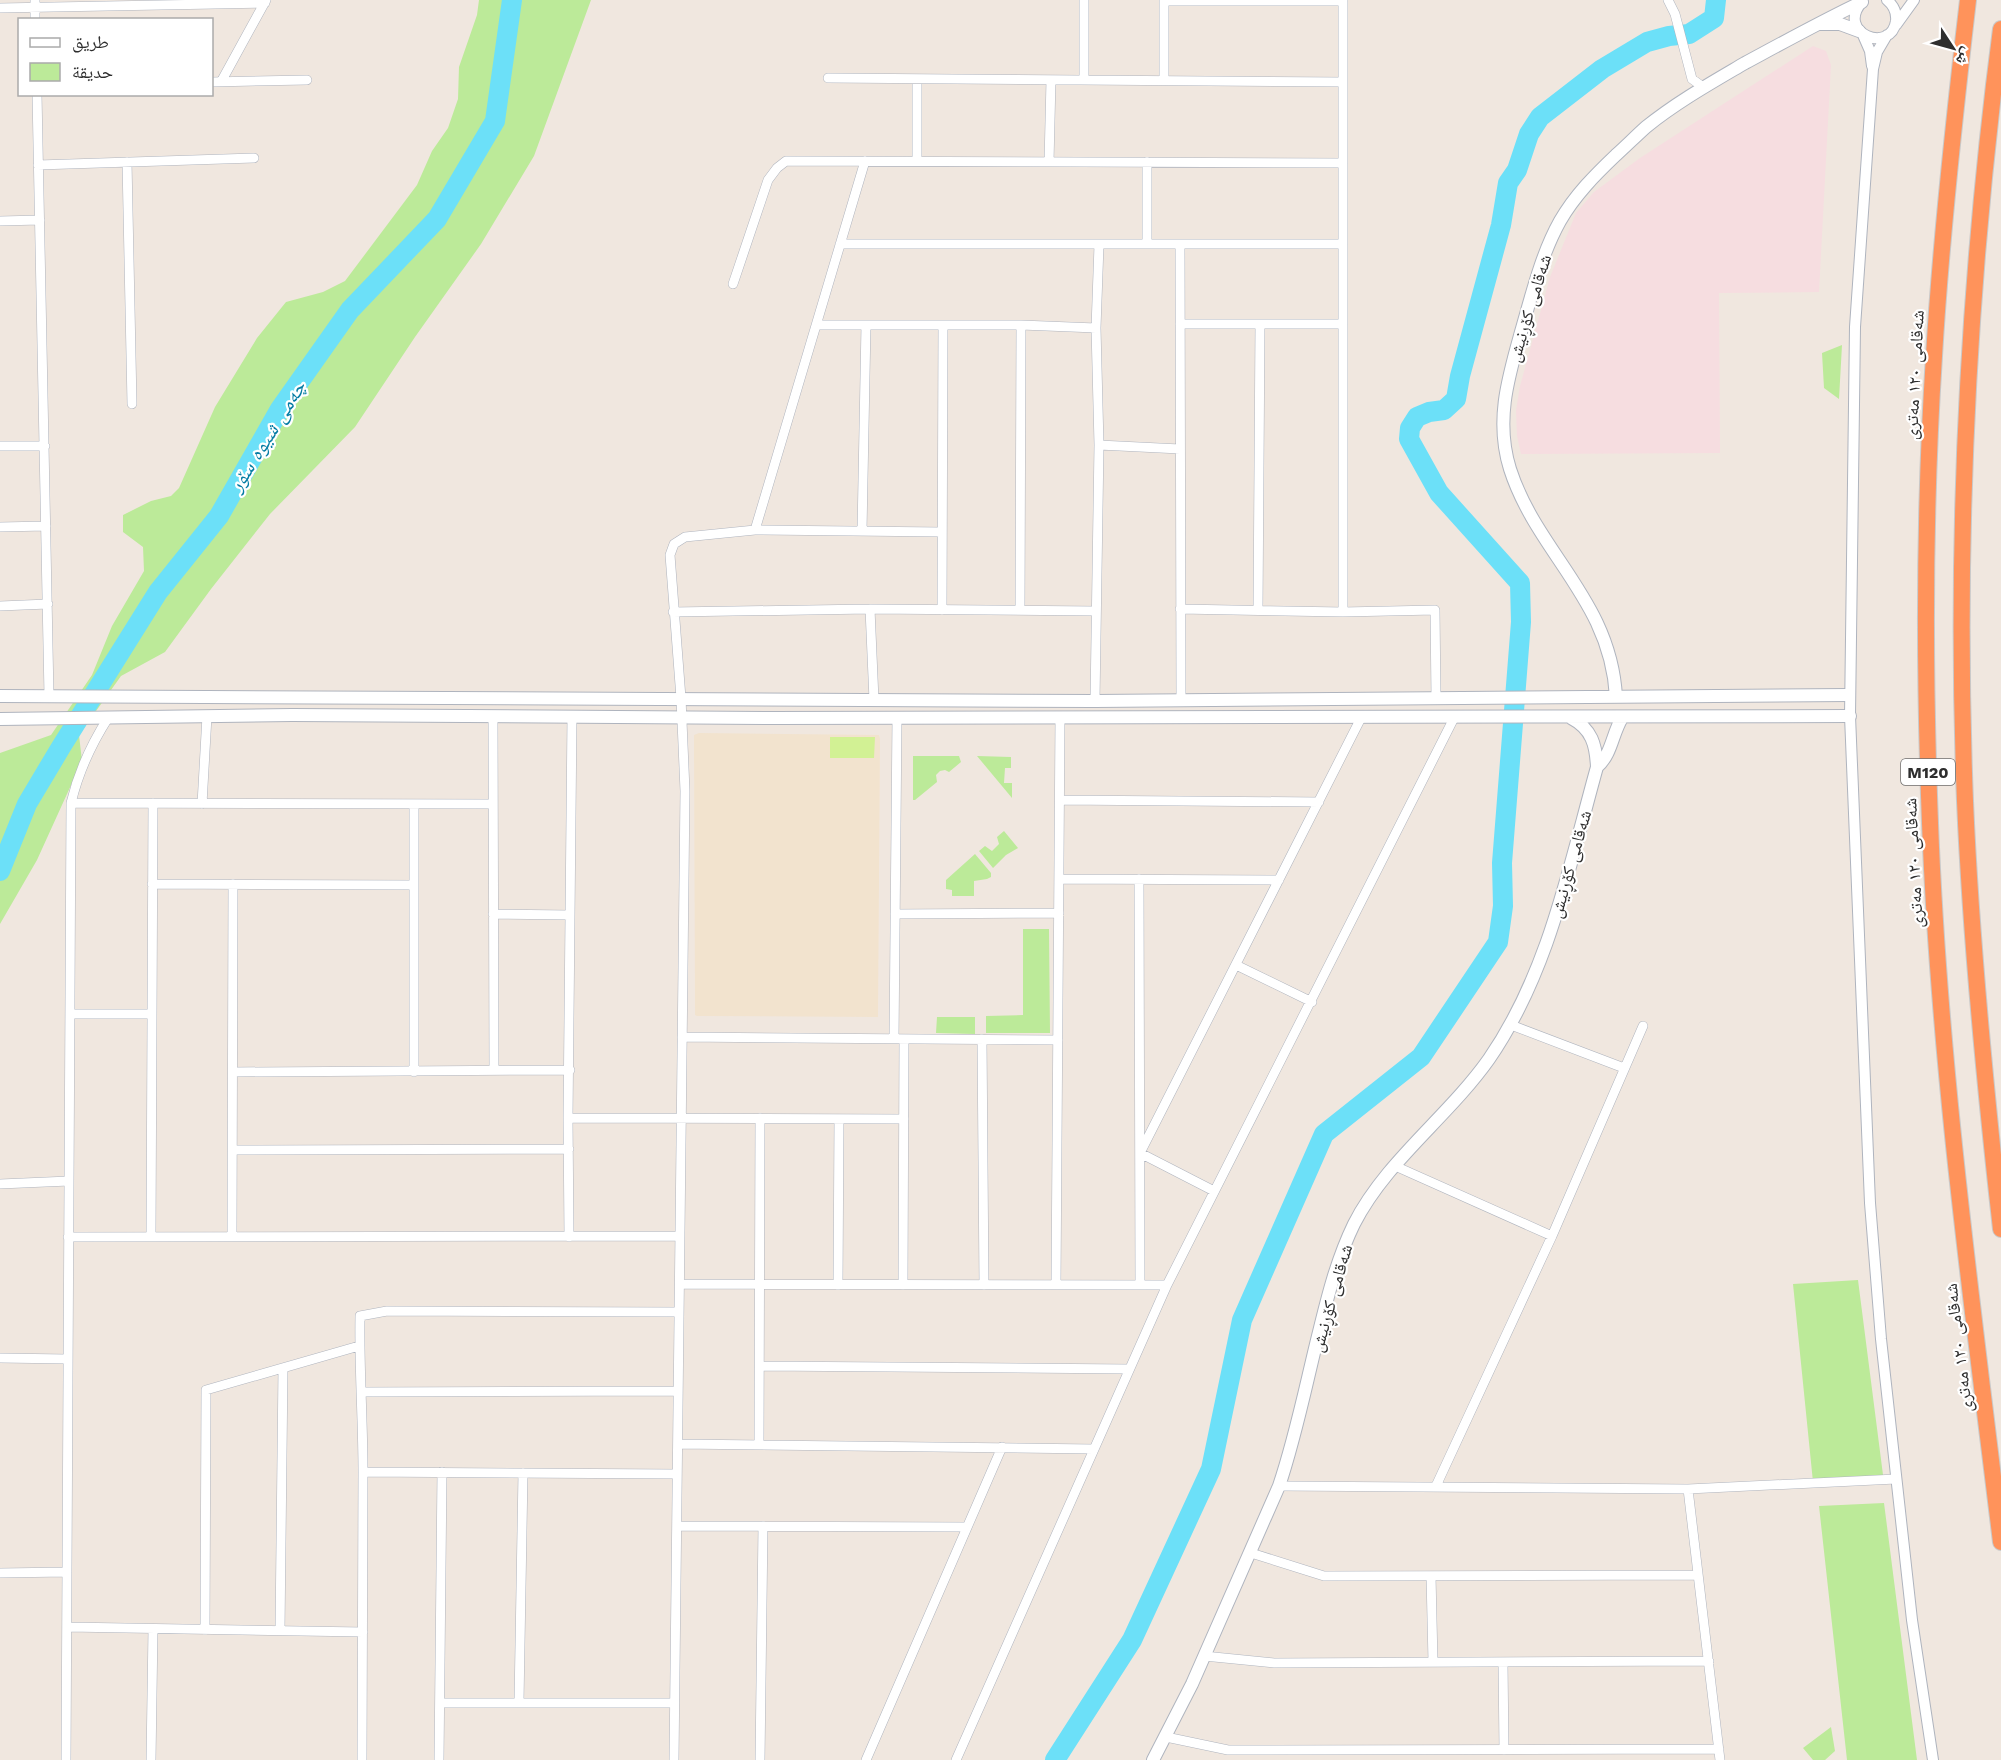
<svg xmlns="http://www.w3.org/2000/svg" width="2001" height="1760" font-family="'Work Sans','Noto Naskh Arabic',sans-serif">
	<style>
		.education { fill: #f2e3ce }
		.medical { fill: #f6dde0 }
		.green { fill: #bcea99 }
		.pitch { fill: #d2f194 }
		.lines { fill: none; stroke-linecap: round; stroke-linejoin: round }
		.river { stroke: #6ce0f8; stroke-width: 20 }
		.minor-casing { stroke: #afb4be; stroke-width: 10 }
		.tertiary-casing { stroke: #afb4be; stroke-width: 12 }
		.secondary-casing { stroke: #afb4be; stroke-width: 14 }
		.motorway-casing { stroke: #c9c9c9; stroke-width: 18 }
		.minor { stroke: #fff; stroke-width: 9 }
		.tertiary { stroke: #fff; stroke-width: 10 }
		.secondary { stroke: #fff; stroke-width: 12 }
		.motorway { stroke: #ff935b; stroke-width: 16 }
		.labels { text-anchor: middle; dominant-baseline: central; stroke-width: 4.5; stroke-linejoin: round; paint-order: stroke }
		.shield { fill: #fff; stroke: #6d6d6d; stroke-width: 1.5 }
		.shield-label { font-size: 16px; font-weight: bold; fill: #2e2e2e }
		.street-label { font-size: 18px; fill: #2e2e2e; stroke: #fff }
		.water-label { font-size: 20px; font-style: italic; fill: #047ca4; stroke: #fff }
	</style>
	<rect width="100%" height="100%" fill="#f0e7df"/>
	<path class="education" d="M 699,733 L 879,735 L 880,739 L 878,1017 L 697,1016 L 695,1015 L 694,735 Z"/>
	<path class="medical" d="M 1813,46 L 1826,51 L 1831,65 L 1819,292 L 1719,293 L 1720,453 L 1521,454 L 1517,436 L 1516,411 L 1520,386 L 1550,277 L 1576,213 L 1594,192 L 1640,158 Z"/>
	<path class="green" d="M 479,0 L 591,0 L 534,156 L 481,244 L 415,337 L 355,427 L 270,514 L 211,589 L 165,652 L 121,676 L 79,735 L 82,761 L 37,860 L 0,924 L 0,753 L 51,735 L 92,675 L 112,626 L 144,571 L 143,547 L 123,532 L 123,515 L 151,501 L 171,496 L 179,488 L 215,407 L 257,338 L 286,302 L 323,292 L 345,281 L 417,185 L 432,151 L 448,128 L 458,99 L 459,67 L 477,15 Z
		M 1842,345 L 1839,399 L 1824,388 L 1822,353 Z
		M 913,756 L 959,756 L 961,762 L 949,772 L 945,770 L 940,771 L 936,775 L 937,782 L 915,800 L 913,800 Z
		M 977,756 L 1011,757 L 1011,768 L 1005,768 L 1004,783 L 1012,783 L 1012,798 Z
		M 1004,831 L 1018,848 L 1006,855 L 993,868 L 979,851 L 985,846 L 992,851 L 999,844 L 997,837 Z
		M 975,854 L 991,873 L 991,877 L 987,879 L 974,881 L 974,896 L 952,896 L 952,890 L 946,889 L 946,880 Z
		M 1023,929 L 1049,929 L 1050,1033 L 986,1033 L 986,1016 L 1023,1015 Z
		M 937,1017 L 975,1017 L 975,1034 L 936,1033 Z
		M 1858,1280 L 1883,1475 L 1813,1482 L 1793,1284 Z
		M 1884,1503 L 1917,1760 L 1847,1760 L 1819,1506 Z
		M 1831,1727 L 1835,1751 L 1825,1760 L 1813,1760 L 1803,1748 Z"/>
	<path class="pitch" d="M 830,737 L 875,737 L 874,758 L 830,758 Z"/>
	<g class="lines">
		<path class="river" d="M 0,871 L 27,804 L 61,747 L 158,592 L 219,516 L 280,409 L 350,310 L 437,219 L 495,121 L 512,0
			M 1055,1760 L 1132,1640 L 1211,1469 L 1242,1320 L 1324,1134 L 1421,1057 L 1498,942 L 1503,906 L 1502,863 L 1521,622 L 1520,583 L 1439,493 L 1409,439 L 1410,428 L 1417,417 L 1429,412 L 1444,410 L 1456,399 L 1460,376 L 1501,225 L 1508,183 L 1517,170 L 1529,134 L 1540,117 L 1602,69 L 1647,42 L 1669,36 L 1689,34 L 1714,18 L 1716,0"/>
		<g class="minor-casing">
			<path id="minor" d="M 35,0 L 35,20
				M 1668,0 L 1675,14 L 1692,79 L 1703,87
				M 1164,1 L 1343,1
				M 0,8 L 265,3
				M 828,78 L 1343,82
				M 1084,80 L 1084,0
				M 1164,80 L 1164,0
				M 212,82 L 307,80
				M 221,82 L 266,0
				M 37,94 L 49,696
				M 917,161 L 917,79
				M 127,162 L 132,404
				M 1049,162 L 1051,80
				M 1147,162 L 1147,244
				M 38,165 L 254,158
				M 0,221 L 40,220
				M 840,244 L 1343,244
				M 1180,244 L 1181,699
				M 733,284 L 768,180 L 777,168 L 786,161 L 1343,163
				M 1180,324 L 1343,324
				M 816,325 L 1021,325 L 1096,328
				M 1099,445 L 1180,449
				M 0,446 L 45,446
				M 0,527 L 46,526
				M 755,530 L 865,161
				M 862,531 L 866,325
				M 0,606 L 48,604
				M 870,609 L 874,700
				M 1180,609 L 1343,612 L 1435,610 L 1436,698
				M 942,610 L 943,325
				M 1020,610 L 1021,325
				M 1258,610 L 1260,324
				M 673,612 L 870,609 L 1096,611
				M 1343,612 L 1343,0
				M 1095,701 L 1099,445 L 1096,328 L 1099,245
				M 493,716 L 494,1070
				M 1060,800 L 1319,802
				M 71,803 L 493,804
				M 202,804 L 207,716
				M 414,804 L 414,1072
				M 1059,879 L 1279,880
				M 1139,879 L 1140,1285
				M 152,884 L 414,885
				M 493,914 L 570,915
				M 895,914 L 1059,913
				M 1236,965 L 1312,1002
				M 70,1014 L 152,1014
				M 1511,1025 L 1624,1068
				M 682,1037 L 1058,1040
				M 894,1039 L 897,718
				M 982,1039 L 984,1285
				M 233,1072 L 570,1070
				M 568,1118 L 904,1119
				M 233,1150 L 569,1149
				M 1395,1166 L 1552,1236
				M 0,1184 L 69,1181
				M 1214,1191 L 1140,1153 L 1362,716
				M 151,1236 L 153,803
				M 232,1236 L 233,884
				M 68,1237 L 680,1236
				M 569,1237 L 568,1118 L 572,716
				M 680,1284 L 1167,1285
				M 838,1285 L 839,1119
				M 903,1285 L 904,1039
				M 1056,1285 L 1060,718
				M 0,1358 L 67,1359
				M 760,1366 L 1129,1369
				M 362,1392 L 678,1391
				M 678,1444 L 1094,1449
				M 759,1445 L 760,1118
				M 363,1472 L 677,1474
				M 1279,1486 L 1688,1489 L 1896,1479
				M 1436,1486 L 1552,1236 L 1643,1026
				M 1688,1489 L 1720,1760
				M 677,1526 L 967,1527
				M 1251,1553 L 1324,1576 L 1698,1575
				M 0,1573 L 67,1572
				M 1431,1576 L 1433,1662
				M 68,1627 L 363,1632
				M 205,1630 L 206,1390 L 359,1346
				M 280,1630 L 283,1368
				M 1204,1656 L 1274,1663 L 1709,1661
				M 1503,1662 L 1504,1750
				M 519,1702 L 523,1473
				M 440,1703 L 674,1703
				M 1166,1737 L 1228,1750 L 1719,1749
				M 66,1760 L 71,803 C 78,774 92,743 108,718
				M 151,1760 L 153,1629
				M 362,1760 C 363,1664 363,1568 363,1472 C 363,1420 359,1368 360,1316 L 387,1311 L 679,1312
				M 439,1760 L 442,1472
				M 674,1760 L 685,791 L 681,698 L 670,555 L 674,544 L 685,537 L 755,530 L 942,532
				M 760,1760 L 763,1526
				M 866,1760 L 1002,1447
				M 956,1760 L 1167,1285 L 1454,718"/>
		</g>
		<g class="tertiary-casing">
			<path id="tertiary" d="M 1862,2 C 1835,33 1891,55 1896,21 C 1897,12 1893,5 1887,0
				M 1896,25 L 1914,0
				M 1863,35 L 1870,51 L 1872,66
				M 1887,35 L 1877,52 L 1873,69 L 1855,327 L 1850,716 L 1870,1203 L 1881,1339 L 1912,1620 L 1933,1760"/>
		</g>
		<g class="secondary-casing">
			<path id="secondary" d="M 1820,24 L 1840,24 L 1859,31
				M 0,696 L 1095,701 L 1849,695
				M 1616,697 C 1611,600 1537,553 1510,469 C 1495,421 1508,378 1521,332 C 1532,294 1541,255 1560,221 C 1575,195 1595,175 1616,155 C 1626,146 1636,136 1646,127 C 1677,102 1711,83 1745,63 C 1784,42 1822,21 1862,2
				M 0,719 L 292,715 L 773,718 L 1850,716
				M 1597,767 C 1612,754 1612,734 1622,718
				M 1153,1760 L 1192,1684 L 1279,1486 C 1296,1436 1306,1384 1319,1332 C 1328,1295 1337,1259 1354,1224 C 1386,1161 1448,1117 1489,1059 C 1549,972 1569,867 1597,767 C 1596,745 1592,729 1571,718"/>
		</g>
		<g class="motorway-casing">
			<path id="motorway" d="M 1968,0 C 1954,119 1941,237 1934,356 C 1924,511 1924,667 1930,823 C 1939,1063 1972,1303 2001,1542
				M 2001,29 C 1968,282 1955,546 1965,801 C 1971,944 1985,1086 2001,1229"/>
		</g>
		<use href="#minor" class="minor"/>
		<use href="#tertiary" class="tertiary"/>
		<use href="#secondary" class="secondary"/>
		<use href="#motorway" class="motorway"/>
	</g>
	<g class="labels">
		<rect class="shield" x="1901" y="759" width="54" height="26" rx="4.5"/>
		<g class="shield-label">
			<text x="1928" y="772">M120</text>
		</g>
		<g class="street-label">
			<text transform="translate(1529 308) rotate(-73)">شەقامی کۆڕنیش</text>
			<text transform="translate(1914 375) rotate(-87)">شەقامی ١٢٠ مەتری</text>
			<text transform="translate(1913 863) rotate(-93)">شەقامی ١٢٠ مەتری</text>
			<text transform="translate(1570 864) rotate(-74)">شەقامی کۆڕنیش</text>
			<text transform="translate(1331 1298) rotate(-74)">شەقامی کۆڕنیش</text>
			<text transform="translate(1958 1348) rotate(-97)">شەقامی ١٢٠ مەتری</text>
		</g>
		<g class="water-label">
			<text transform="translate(267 436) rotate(-58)">چەمی شیوە سۆر</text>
		</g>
	</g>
	<rect x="18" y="18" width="195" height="78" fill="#ffffff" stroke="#ababab" stroke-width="1.5"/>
	<rect x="30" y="38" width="30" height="9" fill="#ffffff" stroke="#ababab" stroke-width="1.5"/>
	<text x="72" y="48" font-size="18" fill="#2e2e2e">طريق</text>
	<rect x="30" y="63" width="30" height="18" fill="#bcea99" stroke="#ababab" stroke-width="1.5"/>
	<text x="72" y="78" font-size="18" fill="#2e2e2e">حديقة</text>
	<g transform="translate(1953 48) rotate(126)" stroke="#ffffff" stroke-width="4.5" paint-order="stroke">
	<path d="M0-4.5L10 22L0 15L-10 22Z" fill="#2e2e2e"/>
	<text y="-9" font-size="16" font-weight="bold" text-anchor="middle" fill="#2e2e2e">ش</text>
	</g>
</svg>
